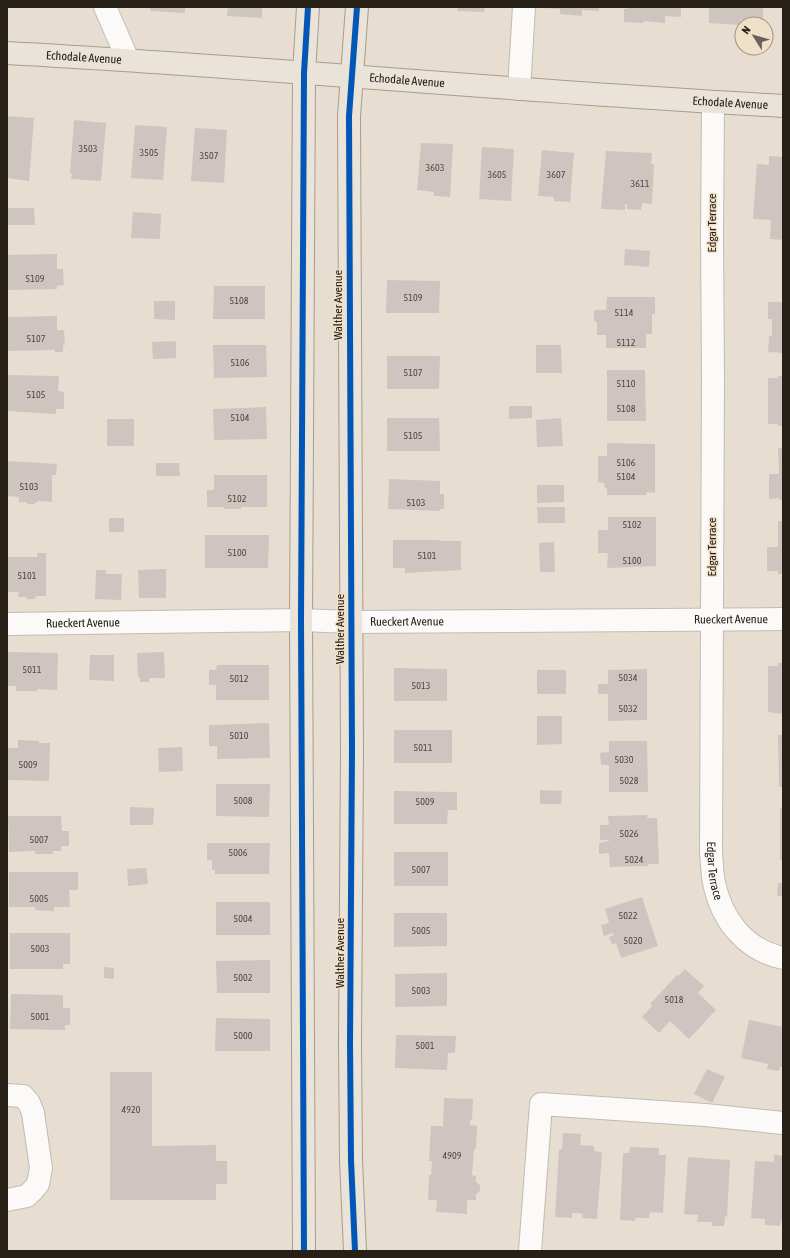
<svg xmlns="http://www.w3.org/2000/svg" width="790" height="1258" font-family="'Asap Condensed',sans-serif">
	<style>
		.building { fill: #cec5c1 }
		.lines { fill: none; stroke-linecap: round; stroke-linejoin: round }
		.minor-casing { stroke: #c2bbb1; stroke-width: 24 }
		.major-casing { stroke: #a89d8a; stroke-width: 24 }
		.minor { stroke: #fbfaf8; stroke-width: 22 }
		.major { stroke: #e9e3da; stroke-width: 22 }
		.cycleway-casing { stroke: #f0e0c8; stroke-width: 8 }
		.cycleway { stroke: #0057b8; stroke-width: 6 }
		.labels { text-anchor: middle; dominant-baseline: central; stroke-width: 3; stroke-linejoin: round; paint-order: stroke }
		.number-label { font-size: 10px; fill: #504942 }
		.street-label { font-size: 12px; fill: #262017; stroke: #f0e0c8 }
	</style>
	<rect width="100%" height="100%" fill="#e7ded1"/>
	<path class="building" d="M 150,7 L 185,7 L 185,13 L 150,11 Z
		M 228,7 L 262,7 L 262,18 L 227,16 Z
		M 458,7 L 485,7 L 484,12 L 457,11 Z
		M 544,7 L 599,7 L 599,11 L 582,10 L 582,16 L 560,14 L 560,9 L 544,8 Z
		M 628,7 L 681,7 L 681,17 L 665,16 L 665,23 L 644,21 L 643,23 L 624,22 L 624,9 L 627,9 Z
		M 709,7 L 763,7 L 763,21 L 741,20 L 741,25 L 709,23 Z
		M 7,116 L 34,118 L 29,181 L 7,178 Z
		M 74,120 L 106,123 L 101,181 L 71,179 L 72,174 L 70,173 Z
		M 135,125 L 167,127 L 163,180 L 131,178 Z
		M 195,128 L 227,130 L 224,183 L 191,181 Z
		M 421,143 L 453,144 L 450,197 L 434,196 L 434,192 L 417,190 Z
		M 482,147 L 514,149 L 511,201 L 479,199 Z
		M 542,150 L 574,153 L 570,202 L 554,201 L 554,197 L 538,196 Z
		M 606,151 L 652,153 L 651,164 L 654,164 L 652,204 L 642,203 L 641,210 L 627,209 L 627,204 L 625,204 L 625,210 L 601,209 Z
		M 769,156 L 783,157 L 783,240 L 770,239 L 771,220 L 753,219 L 757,164 L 769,165 Z
		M 7,208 L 34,208 L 35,225 L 7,225 Z
		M 133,212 L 161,214 L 160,239 L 131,238 Z
		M 625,249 L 650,251 L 649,267 L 624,265 Z
		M 57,254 L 57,269 L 63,269 L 64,285 L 57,286 L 57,289 L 7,290 L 7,255 Z
		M 387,280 L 440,281 L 439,313 L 386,313 Z
		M 214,286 L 265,286 L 265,319 L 213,319 Z
		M 607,297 L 655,297 L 655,314 L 652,314 L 652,334 L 646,334 L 646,348 L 606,348 L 606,335 L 597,335 L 597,322 L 594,321 L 594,310 L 606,310 Z
		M 154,301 L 175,301 L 175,320 L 154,319 Z
		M 768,302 L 783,302 L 783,353 L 768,352 L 769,336 L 772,336 L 772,319 L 768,319 Z
		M 57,316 L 57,330 L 64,330 L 65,345 L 63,345 L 63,352 L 55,352 L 55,350 L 7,351 L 7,317 Z
		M 176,341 L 176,358 L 153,359 L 152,342 Z
		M 213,345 L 266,345 L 267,377 L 214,378 Z
		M 536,345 L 561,345 L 562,373 L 536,373 Z
		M 387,356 L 440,356 L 439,389 L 387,389 Z
		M 607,370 L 645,370 L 646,421 L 607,421 Z
		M 7,375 L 59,376 L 58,391 L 64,392 L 64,409 L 56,409 L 56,414 L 7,411 Z
		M 778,376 L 783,376 L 783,426 L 778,426 L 778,424 L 768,424 L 768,378 L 778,378 Z
		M 509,406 L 532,406 L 532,418 L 509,419 Z
		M 266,407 L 267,439 L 214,440 L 213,409 Z
		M 387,418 L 439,418 L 440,451 L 387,451 Z
		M 561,418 L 563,446 L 537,447 L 536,420 Z
		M 107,419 L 134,419 L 134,446 L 107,446 Z
		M 607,443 L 655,444 L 655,493 L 647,492 L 646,495 L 607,495 L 607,488 L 605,488 L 604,483 L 598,482 L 598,456 L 607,456 Z
		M 778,448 L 783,448 L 783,500 L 779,500 L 779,498 L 769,499 L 769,474 L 779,474 Z
		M 7,461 L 57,464 L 56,475 L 52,475 L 52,502 L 38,501 L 34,504 L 28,504 L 26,502 L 19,502 L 19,497 L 7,496 Z
		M 156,463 L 179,463 L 180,476 L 156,476 Z
		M 214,475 L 267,475 L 267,507 L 241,507 L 241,509 L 224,509 L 224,507 L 207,507 L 207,490 L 214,490 Z
		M 389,479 L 440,481 L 440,494 L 444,494 L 444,509 L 440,509 L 440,511 L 388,509 Z
		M 537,485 L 564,485 L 564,502 L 537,503 Z
		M 537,507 L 565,507 L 565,523 L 538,523 Z
		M 608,517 L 656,517 L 656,566 L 607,568 L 608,553 L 598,553 L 598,530 L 608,530 Z
		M 109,518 L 124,518 L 124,532 L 109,532 Z
		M 778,521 L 783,521 L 783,574 L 778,574 L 778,571 L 767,571 L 767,547 L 778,547 Z
		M 205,535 L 269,535 L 268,568 L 205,568 Z
		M 393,540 L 439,540 L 439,541 L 461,541 L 461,570 L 405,573 L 405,568 L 393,568 Z
		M 554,542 L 555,572 L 540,572 L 539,543 Z
		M 37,553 L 46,553 L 46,596 L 37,596 L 34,599 L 27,599 L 26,597 L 18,597 L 19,592 L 7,592 L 7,557 L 37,557 Z
		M 166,569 L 166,598 L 139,598 L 138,570 Z
		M 96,570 L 106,570 L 106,574 L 122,574 L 121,600 L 95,599 Z
		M 7,652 L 58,653 L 57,690 L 37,689 L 37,691 L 16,691 L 16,686 L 7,686 Z
		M 164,652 L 165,678 L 149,678 L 149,682 L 140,682 L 140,678 L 138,677 L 137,653 Z
		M 90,655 L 114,655 L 114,681 L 89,680 Z
		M 778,663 L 783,663 L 783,714 L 768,712 L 768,666 L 778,666 Z
		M 217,665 L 269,665 L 269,700 L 216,700 L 216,685 L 209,685 L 209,670 L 216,670 Z
		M 394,668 L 447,669 L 447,701 L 394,701 Z
		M 647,669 L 647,720 L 608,721 L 608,694 L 598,694 L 598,684 L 608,684 L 608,670 Z
		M 537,670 L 566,670 L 566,694 L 537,694 Z
		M 537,716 L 562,716 L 562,744 L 537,745 Z
		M 269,723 L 270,758 L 217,759 L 217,746 L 209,746 L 209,725 Z
		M 394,730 L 452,730 L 452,763 L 394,763 Z
		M 778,735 L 783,735 L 783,787 L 779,787 Z
		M 18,740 L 39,741 L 39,743 L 50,743 L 49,781 L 7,780 L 7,748 L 18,748 Z
		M 609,741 L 647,741 L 648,792 L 609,792 L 609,765 L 601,765 L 600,753 L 609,752 Z
		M 182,747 L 183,771 L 159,772 L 158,748 Z
		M 216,784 L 270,784 L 269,817 L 216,816 Z
		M 540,790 L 562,791 L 561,804 L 540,804 Z
		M 394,791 L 457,792 L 457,810 L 448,810 L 447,824 L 394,824 Z
		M 130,807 L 154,808 L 153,825 L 130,825 Z
		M 780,808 L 783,808 L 783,860 L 780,860 Z
		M 648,815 L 647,818 L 657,818 L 659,864 L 648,864 L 648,866 L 610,867 L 609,853 L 599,854 L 599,843 L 609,841 L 609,840 L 600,840 L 600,825 L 609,825 L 608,816 Z
		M 8,816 L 61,816 L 62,831 L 69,831 L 69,846 L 61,846 L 61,851 L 53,851 L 53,854 L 35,854 L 35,851 L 9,852 Z
		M 207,843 L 270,843 L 269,874 L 215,874 L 215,870 L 212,870 L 212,860 L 207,860 Z
		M 394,852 L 448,852 L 448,886 L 394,886 Z
		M 146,868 L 148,884 L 128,886 L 127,869 Z
		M 9,872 L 78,872 L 78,890 L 69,890 L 70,907 L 54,907 L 54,911 L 35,910 L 35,907 L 9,907 Z
		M 778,883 L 783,883 L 783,896 L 777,896 Z
		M 642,897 L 658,946 L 621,958 L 616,943 L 612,945 L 609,937 L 614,935 L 613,933 L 604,936 L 601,925 L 609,923 L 605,909 Z
		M 216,902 L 270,902 L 270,935 L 216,935 Z
		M 394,913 L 447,913 L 447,946 L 394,947 Z
		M 10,933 L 70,933 L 70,964 L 63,964 L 63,969 L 10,969 Z
		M 270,960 L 270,993 L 217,993 L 216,961 Z
		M 104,967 L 114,968 L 114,979 L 104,978 Z
		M 685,969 L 704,986 L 698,993 L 716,1010 L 689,1039 L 670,1021 L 659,1033 L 642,1017 L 652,1006 L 650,1004 L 677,975 L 678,976 Z
		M 447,973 L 447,1006 L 395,1007 L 395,974 Z
		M 11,994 L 63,995 L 63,1008 L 70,1008 L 70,1025 L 65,1025 L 65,1030 L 10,1029 Z
		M 216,1018 L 270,1019 L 270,1051 L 215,1051 Z
		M 749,1020 L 783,1027 L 783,1067 L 780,1067 L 779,1071 L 767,1069 L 768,1064 L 741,1058 Z
		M 396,1035 L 456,1036 L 455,1053 L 448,1053 L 447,1070 L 395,1068 Z
		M 707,1069 L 725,1077 L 712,1103 L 694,1094 Z
		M 110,1072 L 152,1072 L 152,1146 L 216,1145 L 216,1161 L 227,1161 L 227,1184 L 216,1184 L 216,1200 L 110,1200 Z
		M 444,1098 L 473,1099 L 472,1120 L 470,1120 L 470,1125 L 477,1126 L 476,1149 L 474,1149 L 472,1175 L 476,1176 L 476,1182 L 480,1185 L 480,1191 L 476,1194 L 476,1200 L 467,1200 L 467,1214 L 436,1212 L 437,1200 L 428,1200 L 429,1175 L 431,1175 L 432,1161 L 429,1161 L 431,1126 L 443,1126 Z
		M 563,1133 L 581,1134 L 580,1145 L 594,1146 L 594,1151 L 602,1152 L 597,1219 L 582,1218 L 583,1214 L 578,1213 L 572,1213 L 572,1218 L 555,1217 L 559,1149 L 562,1149 Z
		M 630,1147 L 659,1148 L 659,1155 L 666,1155 L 663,1213 L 650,1212 L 649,1218 L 635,1218 L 635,1221 L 620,1220 L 623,1153 L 629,1153 Z
		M 774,1155 L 783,1156 L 783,1220 L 781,1220 L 780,1226 L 765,1225 L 765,1219 L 751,1218 L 755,1161 L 774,1162 Z
		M 688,1157 L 730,1160 L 727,1217 L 725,1216 L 724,1226 L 712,1226 L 712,1222 L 697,1222 L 698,1215 L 684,1214 Z"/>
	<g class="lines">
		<g class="minor-casing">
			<g id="minor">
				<path d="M 105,7 L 128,60"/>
				<path d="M 519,89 L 524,7"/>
				<path id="s1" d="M 713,102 L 712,236 L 713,376 L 711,852 C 712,862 712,873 714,883 C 722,920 745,950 783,958"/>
				<path id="s2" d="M 7,624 L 301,620 L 351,622 L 783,619"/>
				<path d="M 7,1095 L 23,1096 L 29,1103 L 33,1113 L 41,1168 L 38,1184 L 33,1190 L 27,1196 L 7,1200"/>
				<path d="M 530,1251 L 541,1104 L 705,1115 L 783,1123"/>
			</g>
		</g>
		<g class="major-casing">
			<g id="major">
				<path id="s3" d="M 7,53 C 266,67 524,92 783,106"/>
				<path d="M 304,1251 L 301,620 L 304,73 L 308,7"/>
				<path d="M 355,1251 L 351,1160 L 350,1043 L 352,751 L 349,116 L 357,7"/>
			</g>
		</g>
		<use href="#minor" class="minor"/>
		<use href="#major" class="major"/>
		<g class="cycleway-casing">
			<path id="cycleway" d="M 304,1251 L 301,620 L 304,73 L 308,7
				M 355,1251 L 351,1160 L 350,1043 L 352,751 L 349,116 L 357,7"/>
		</g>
		<use href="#cycleway" class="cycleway"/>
	</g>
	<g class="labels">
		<g class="number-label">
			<text x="88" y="148">3503</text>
			<text x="149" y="152">3505</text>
			<text x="209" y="155">3507</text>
			<text x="435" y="167">3603</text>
			<text x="497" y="174">3605</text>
			<text x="556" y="174">3607</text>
			<text x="640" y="183">3611</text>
			<text x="35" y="278">5109</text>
			<text x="413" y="297">5109</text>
			<text x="239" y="300">5108</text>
			<text x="624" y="312">5114</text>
			<text x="36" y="338">5107</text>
			<text x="626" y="342">5112</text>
			<text x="240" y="362">5106</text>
			<text x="413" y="372">5107</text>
			<text x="626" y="383">5110</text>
			<text x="36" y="394">5105</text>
			<text x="626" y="408">5108</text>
			<text x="240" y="417">5104</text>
			<text x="413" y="435">5105</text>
			<text x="626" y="462">5106</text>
			<text x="626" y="476">5104</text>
			<text x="29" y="486">5103</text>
			<text x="237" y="498">5102</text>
			<text x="416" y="502">5103</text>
			<text x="632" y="524">5102</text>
			<text x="237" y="552">5100</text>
			<text x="427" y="555">5101</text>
			<text x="632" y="560">5100</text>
			<text x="27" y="575">5101</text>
			<text x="32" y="669">5011</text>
			<text x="628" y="677">5034</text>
			<text x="239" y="678">5012</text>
			<text x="421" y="685">5013</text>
			<text x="628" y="708">5032</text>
			<text x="239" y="735">5010</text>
			<text x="423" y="747">5011</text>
			<text x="624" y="759">5030</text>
			<text x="28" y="764">5009</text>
			<text x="629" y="780">5028</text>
			<text x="243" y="800">5008</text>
			<text x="425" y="801">5009</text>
			<text x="629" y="833">5026</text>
			<text x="39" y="839">5007</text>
			<text x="238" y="852">5006</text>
			<text x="634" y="859">5024</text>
			<text x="421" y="869">5007</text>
			<text x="39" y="898">5005</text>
			<text x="628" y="915">5022</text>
			<text x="243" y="918">5004</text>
			<text x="421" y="930">5005</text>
			<text x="633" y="940">5020</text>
			<text x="40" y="948">5003</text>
			<text x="243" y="977">5002</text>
			<text x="421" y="990">5003</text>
			<text x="674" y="999">5018</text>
			<text x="40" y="1016">5001</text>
			<text x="243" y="1035">5000</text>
			<text x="425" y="1045">5001</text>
			<text x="131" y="1109">4920</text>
			<text x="452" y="1155">4909</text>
		</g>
		<g class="street-label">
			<text stroke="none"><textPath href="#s3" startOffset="77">Echodale Avenue</textPath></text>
			<text stroke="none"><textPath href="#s3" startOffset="401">Echodale Avenue</textPath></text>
			<text stroke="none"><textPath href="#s3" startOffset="725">Echodale Avenue</textPath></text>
			<text transform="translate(712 223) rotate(-90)">Edgar Terrace</text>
			<text transform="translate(338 305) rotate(-90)">Walther Avenue</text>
			<text transform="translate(712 547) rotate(-90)">Edgar Terrace</text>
			<text stroke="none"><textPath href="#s2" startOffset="724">Rueckert Avenue</textPath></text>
			<text stroke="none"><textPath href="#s2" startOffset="400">Rueckert Avenue</textPath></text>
			<text stroke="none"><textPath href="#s2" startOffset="76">Rueckert Avenue</textPath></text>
			<text transform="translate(340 629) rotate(-90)">Walther Avenue</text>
			<text stroke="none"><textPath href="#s1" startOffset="769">Edgar Terrace</textPath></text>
			<text transform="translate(340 953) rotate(-90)">Walther Avenue</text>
		</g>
	</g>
	<rect width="790" height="1258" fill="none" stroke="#262017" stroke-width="16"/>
	<g transform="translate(754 36) rotate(307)"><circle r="19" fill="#f0e0c8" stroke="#9f9381"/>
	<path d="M0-3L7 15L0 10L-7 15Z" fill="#6a6258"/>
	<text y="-6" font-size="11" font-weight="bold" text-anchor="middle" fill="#262017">N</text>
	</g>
</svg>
